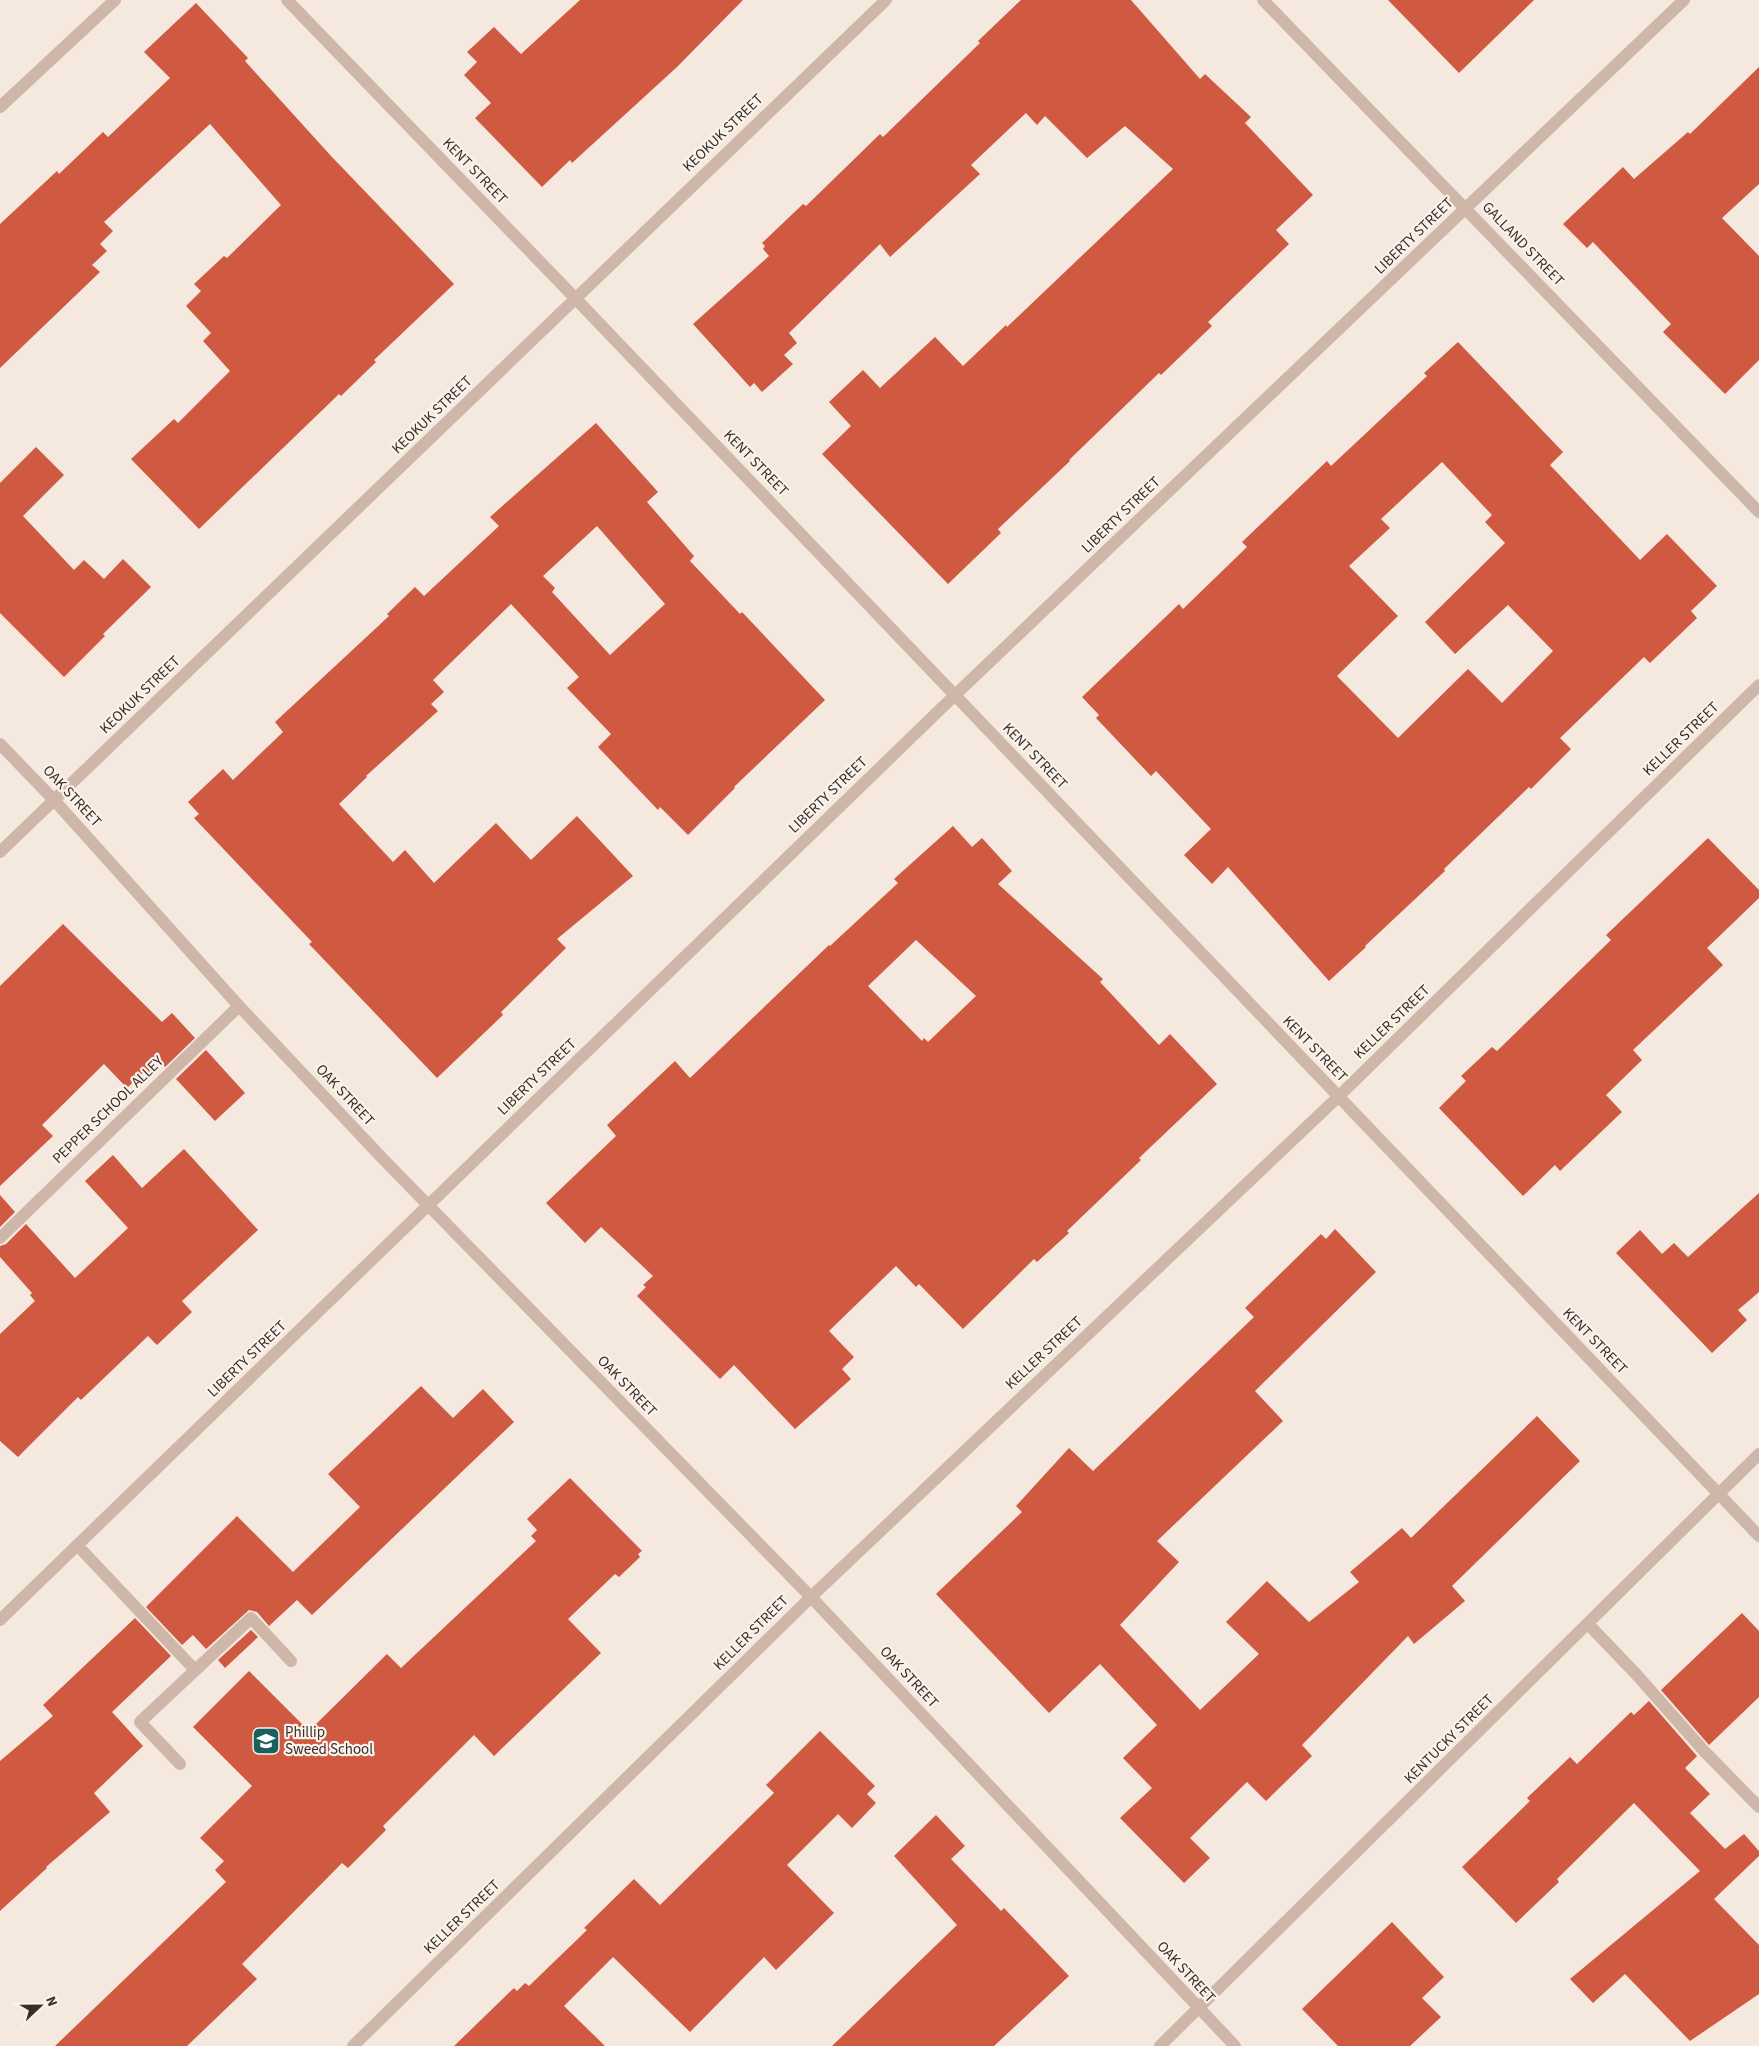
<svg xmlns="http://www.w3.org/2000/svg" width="1759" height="2046" font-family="'Source Sans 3',sans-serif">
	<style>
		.building { fill: #cf5941; fill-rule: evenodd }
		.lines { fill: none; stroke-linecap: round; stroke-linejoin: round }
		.service { stroke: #ceb7a8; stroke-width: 12 }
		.minor { stroke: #ceb7a8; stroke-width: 12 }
		.tertiary { stroke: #ceb7a8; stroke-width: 12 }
		.labels { text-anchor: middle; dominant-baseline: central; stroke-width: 4.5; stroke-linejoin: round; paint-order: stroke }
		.street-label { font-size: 15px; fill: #3a2d29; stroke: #fbf3eb }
		.poi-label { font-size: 15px; fill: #3a2d29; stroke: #fbf3eb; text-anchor: start }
	</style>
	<rect width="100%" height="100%" fill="#f5e8de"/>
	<path class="building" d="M 580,0 L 743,0 L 677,67 L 572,163 L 570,160 L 542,187 L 475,118 L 491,103 L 464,75 L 477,62 L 467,52 L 494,27 L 521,54 Z
		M 1021,0 L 1131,0 L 1200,79 L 1205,74 L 1251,117 L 1245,123 L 1313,195 L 1276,230 L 1289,244 L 1208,322 L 1212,326 L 1161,375 L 1159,373 L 1069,460 L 1070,461 L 998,529 L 1001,533 L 948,584 L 822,454 L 851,426 L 829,402 L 863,370 L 880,388 L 935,337 L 963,366 L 1006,325 L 1007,327 L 1173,169 L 1125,126 L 1087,158 L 1045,116 L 1037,125 L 1026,113 L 971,165 L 980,174 L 890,257 L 880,244 L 789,333 L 797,343 L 784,355 L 793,364 L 762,392 L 754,383 L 750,387 L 693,324 L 769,256 L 763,249 L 765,246 L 762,243 L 803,204 L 806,206 L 880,134 L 883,137 L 980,43 L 978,41 Z
		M 1388,0 L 1534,0 L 1459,73 Z
		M 196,3 L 248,58 L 245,61 L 331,156 L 454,284 L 374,360 L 376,362 L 341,396 L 339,394 L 199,529 L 131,459 L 174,419 L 178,423 L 230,371 L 203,341 L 211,333 L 186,306 L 201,291 L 194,284 L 224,256 L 227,258 L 281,205 L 210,124 L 104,222 L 113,231 L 100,244 L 107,251 L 92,265 L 100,272 L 0,368 L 0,224 L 57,171 L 59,174 L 103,132 L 108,137 L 170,78 L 144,52 Z
		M 1759,67 L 1759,184 L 1722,218 L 1759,256 L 1759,360 L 1725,394 L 1663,332 L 1671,324 L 1593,242 L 1587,248 L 1563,224 L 1623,167 L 1634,179 L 1688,132 L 1690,134 Z
		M 1458,342 L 1563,452 L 1550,465 L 1640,560 L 1667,534 L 1717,586 L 1691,611 L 1697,618 L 1650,663 L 1644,657 L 1560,738 L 1571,749 L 1531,789 L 1529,787 L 1444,869 L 1445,871 L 1365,946 L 1366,947 L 1329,981 L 1228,867 L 1212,884 L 1184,855 L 1211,829 L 1156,771 L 1151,776 L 1096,718 L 1099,715 L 1082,697 L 1179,604 L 1183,609 L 1247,547 L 1242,542 L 1327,461 L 1331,466 L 1427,376 L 1424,373 ZM 1442,462 L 1492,515 L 1485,522 L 1505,543 L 1425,622 L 1455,654 L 1508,605 L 1553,651 L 1502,703 L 1468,669 L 1398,738 L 1337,676 L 1398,616 L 1349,566 L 1390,528 L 1381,519 Z
		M 596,423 L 658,492 L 647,502 L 694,556 L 690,561 L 740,614 L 742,612 L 825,700 L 734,787 L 735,788 L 688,835 L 660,807 L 658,810 L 598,747 L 611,734 L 567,688 L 579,677 L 511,604 L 433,680 L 444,692 L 431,704 L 438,711 L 366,776 L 367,777 L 339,804 L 393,862 L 405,850 L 434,883 L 496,823 L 531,860 L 577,816 L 633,876 L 557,939 L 566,948 L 501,1012 L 503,1015 L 437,1078 L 309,944 L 312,942 L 194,818 L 199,814 L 188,802 L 223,769 L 233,780 L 283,732 L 275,722 L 389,616 L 387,614 L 415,587 L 424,596 L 499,526 L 490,517 ZM 597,526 L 665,604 L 610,655 L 552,592 L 555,588 L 543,576 Z
		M 36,447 L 64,475 L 23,516 L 74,570 L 84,560 L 104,579 L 123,559 L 151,587 L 103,634 L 105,636 L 64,677 L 0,613 L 0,483 Z
		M 953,826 L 972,847 L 982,838 L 1012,871 L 998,884 L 1103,979 L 1100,982 L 1159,1045 L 1170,1034 L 1217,1084 L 1139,1158 L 1141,1160 L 1067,1231 L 1069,1233 L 1037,1262 L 1034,1259 L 963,1329 L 919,1284 L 916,1287 L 896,1266 L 829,1331 L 854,1357 L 842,1369 L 851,1379 L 795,1429 L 734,1365 L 720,1379 L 637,1296 L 646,1287 L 643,1285 L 653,1276 L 601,1227 L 585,1243 L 546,1203 L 616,1136 L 607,1125 L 675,1061 L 690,1078 L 829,945 L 830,946 L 898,883 L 894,879 ZM 916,940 L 976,996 L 928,1042 L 924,1038 L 922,1041 L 868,986 Z
		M 1708,838 L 1759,890 L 1759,898 L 1707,948 L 1723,965 L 1633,1050 L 1642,1060 L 1606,1095 L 1622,1112 L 1560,1171 L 1555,1165 L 1523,1196 L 1439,1108 L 1466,1081 L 1461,1076 L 1492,1047 L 1497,1051 L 1611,940 L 1606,935 Z
		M 63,924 L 162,1022 L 172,1013 L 195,1038 L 165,1067 L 162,1063 L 150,1074 L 146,1070 L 127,1088 L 104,1064 L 42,1125 L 53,1136 L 0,1186 L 0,986 Z
		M 206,1050 L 245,1093 L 215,1121 L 176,1079 Z
		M 184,1149 L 258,1230 L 182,1301 L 192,1312 L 157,1345 L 148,1336 L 81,1400 L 78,1397 L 18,1457 L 0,1441 L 0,1334 L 35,1301 L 30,1295 L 32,1293 L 0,1257 L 0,1246 L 6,1244 L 26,1224 L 75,1278 L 128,1228 L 85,1181 L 113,1155 L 142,1188 Z
		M 1759,1193 L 1759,1292 L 1738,1310 L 1747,1320 L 1712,1353 L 1616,1253 L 1640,1230 L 1662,1254 L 1674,1243 L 1688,1257 Z
		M 0,1195 L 15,1212 L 0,1227 Z
		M 1335,1229 L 1376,1272 L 1255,1391 L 1283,1421 L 1157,1541 L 1179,1562 L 1120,1625 L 1200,1710 L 1259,1654 L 1226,1622 L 1267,1581 L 1309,1622 L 1359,1582 L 1350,1572 L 1402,1528 L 1411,1538 L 1537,1416 L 1580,1461 L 1452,1586 L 1465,1601 L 1414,1644 L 1408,1636 L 1302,1745 L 1312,1756 L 1266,1801 L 1247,1782 L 1190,1838 L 1210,1858 L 1184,1883 L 1120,1818 L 1152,1788 L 1123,1758 L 1157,1725 L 1100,1664 L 1049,1713 L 936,1594 L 1022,1512 L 1016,1506 L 1069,1448 L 1093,1471 L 1254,1317 L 1245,1308 L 1321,1234 L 1326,1239 Z
		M 421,1386 L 453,1418 L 483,1389 L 514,1422 L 312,1615 L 297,1600 L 269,1626 L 257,1612 L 249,1610 L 206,1649 L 193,1635 L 182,1645 L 146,1607 L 237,1516 L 293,1572 L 360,1507 L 328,1474 Z
		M 570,1478 L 642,1551 L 638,1554 L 640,1557 L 619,1577 L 615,1574 L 568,1619 L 601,1653 L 494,1756 L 474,1735 L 383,1826 L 386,1830 L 348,1868 L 342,1863 L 242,1964 L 257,1979 L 187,2046 L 55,2046 L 226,1882 L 215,1870 L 224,1861 L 200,1838 L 252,1786 L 193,1727 L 249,1671 L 309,1731 L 387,1654 L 401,1668 L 536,1541 L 531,1536 L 537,1530 L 527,1519 Z
		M 1742,1613 L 1759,1631 L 1759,1697 L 1709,1745 L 1661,1690 Z
		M 135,1618 L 171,1656 L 112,1712 L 143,1746 L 94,1793 L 110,1812 L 46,1867 L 47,1868 L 0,1911 L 0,1761 L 53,1716 L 43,1705 Z
		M 251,1630 L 258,1637 L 225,1668 L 218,1660 Z
		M 1649,1701 L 1697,1756 L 1685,1768 L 1710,1794 L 1690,1813 L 1725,1849 L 1744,1834 L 1759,1851 L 1759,1856 L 1714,1899 L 1759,1945 L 1759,1994 L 1690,2041 L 1625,1974 L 1593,2003 L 1570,1979 L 1700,1871 L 1634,1803 L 1557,1879 L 1559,1882 L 1516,1923 L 1462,1867 L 1530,1801 L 1527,1798 L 1570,1757 L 1577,1764 L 1631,1712 L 1634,1715 Z
		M 820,1731 L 875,1786 L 867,1794 L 876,1803 L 852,1828 L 838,1814 L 787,1865 L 834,1913 L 776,1970 L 764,1957 L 690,2032 L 613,1957 L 564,2006 L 605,2046 L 454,2046 L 514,1988 L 517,1991 L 525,1983 L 529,1986 L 587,1930 L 584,1928 L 634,1879 L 660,1905 L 774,1793 L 766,1785 Z
		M 936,1815 L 965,1846 L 951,1859 L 1001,1911 L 1004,1908 L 1069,1976 L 994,2046 L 832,2046 L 957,1925 L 894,1856 Z
		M 1392,1922 L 1444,1977 L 1422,1998 L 1441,2017 L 1410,2046 L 1338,2046 L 1302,2009 Z"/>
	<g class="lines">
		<path class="service" d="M 0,1238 L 239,1006
			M 77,1545 L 195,1670
			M 1588,1624 L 1636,1674 L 1704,1751 L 1759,1807
			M 180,1764 L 140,1722 L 251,1618 L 291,1661"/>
		<path class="minor" d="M 287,0 L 575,298 L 1759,1536
			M 1263,0 L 1759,512
			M 0,107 L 115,0
			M 0,744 L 54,800 L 239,1006 L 384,1160 L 811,1597 L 1235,2046
			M 0,1620 L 954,696 L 1684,0
			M 353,2046 L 811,1597 L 1338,1097 L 1759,685
			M 1160,2046 L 1759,1454"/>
		<path class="tertiary" d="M 0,852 L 886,0"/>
	</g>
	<defs>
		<g id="school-square" transform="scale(1.4375)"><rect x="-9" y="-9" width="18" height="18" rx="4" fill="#1a605f" stroke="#fbf3eb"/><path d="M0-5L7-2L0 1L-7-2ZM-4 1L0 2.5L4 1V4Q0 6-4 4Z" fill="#fff"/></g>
	</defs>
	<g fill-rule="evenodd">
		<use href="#school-square" x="266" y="1741"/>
	</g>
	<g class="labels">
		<g class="street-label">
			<text transform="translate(723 133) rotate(-44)">KEOKUK STREET</text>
			<text transform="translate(475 171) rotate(46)">KENT STREET</text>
			<text transform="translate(1414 236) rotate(-44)">LIBERTY STREET</text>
			<text transform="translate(1523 244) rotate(46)">GALLAND STREET</text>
			<text transform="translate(432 415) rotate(-44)">KEOKUK STREET</text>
			<text transform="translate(756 463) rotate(46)">KENT STREET</text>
			<text transform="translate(1121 515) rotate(-44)">LIBERTY STREET</text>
			<text transform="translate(140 695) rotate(-44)">KEOKUK STREET</text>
			<text transform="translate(1681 739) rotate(-44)">KELLER STREET</text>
			<text transform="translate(1035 756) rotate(46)">KENT STREET</text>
			<text transform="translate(828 795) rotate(-44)">LIBERTY STREET</text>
			<text transform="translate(72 796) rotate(47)">OAK STREET</text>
			<text transform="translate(1392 1022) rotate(-44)">KELLER STREET</text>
			<text transform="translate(1315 1049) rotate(46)">KENT STREET</text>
			<text transform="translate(537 1077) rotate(-44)">LIBERTY STREET</text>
			<text transform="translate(345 1095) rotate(47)">OAK STREET</text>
			<text transform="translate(108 1110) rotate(-44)">PEPPER SCHOOL ALLEY</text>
			<text transform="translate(1595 1341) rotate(46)">KENT STREET</text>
			<text transform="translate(1044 1353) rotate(-43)">KELLER STREET</text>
			<text transform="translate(247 1359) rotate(-44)">LIBERTY STREET</text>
			<text transform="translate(627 1386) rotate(46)">OAK STREET</text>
			<text transform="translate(751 1633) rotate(-45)">KELLER STREET</text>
			<text transform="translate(909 1677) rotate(47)">OAK STREET</text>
			<text transform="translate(1449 1739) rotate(-45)">KENTUCKY STREET</text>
			<text transform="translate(462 1917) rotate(-44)">KELLER STREET</text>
			<text transform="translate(1186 1972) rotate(47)">OAK STREET</text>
		</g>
		<g class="poi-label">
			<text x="285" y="1732">Phillip<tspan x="285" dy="17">Sweed School</tspan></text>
		</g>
	</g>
	<g transform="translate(40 2006) rotate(68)" stroke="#fbf3eb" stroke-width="4" paint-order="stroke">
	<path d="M0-4L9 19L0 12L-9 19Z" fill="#3a2d29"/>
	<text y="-8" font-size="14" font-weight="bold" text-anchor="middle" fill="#3a2d29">N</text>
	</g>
</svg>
